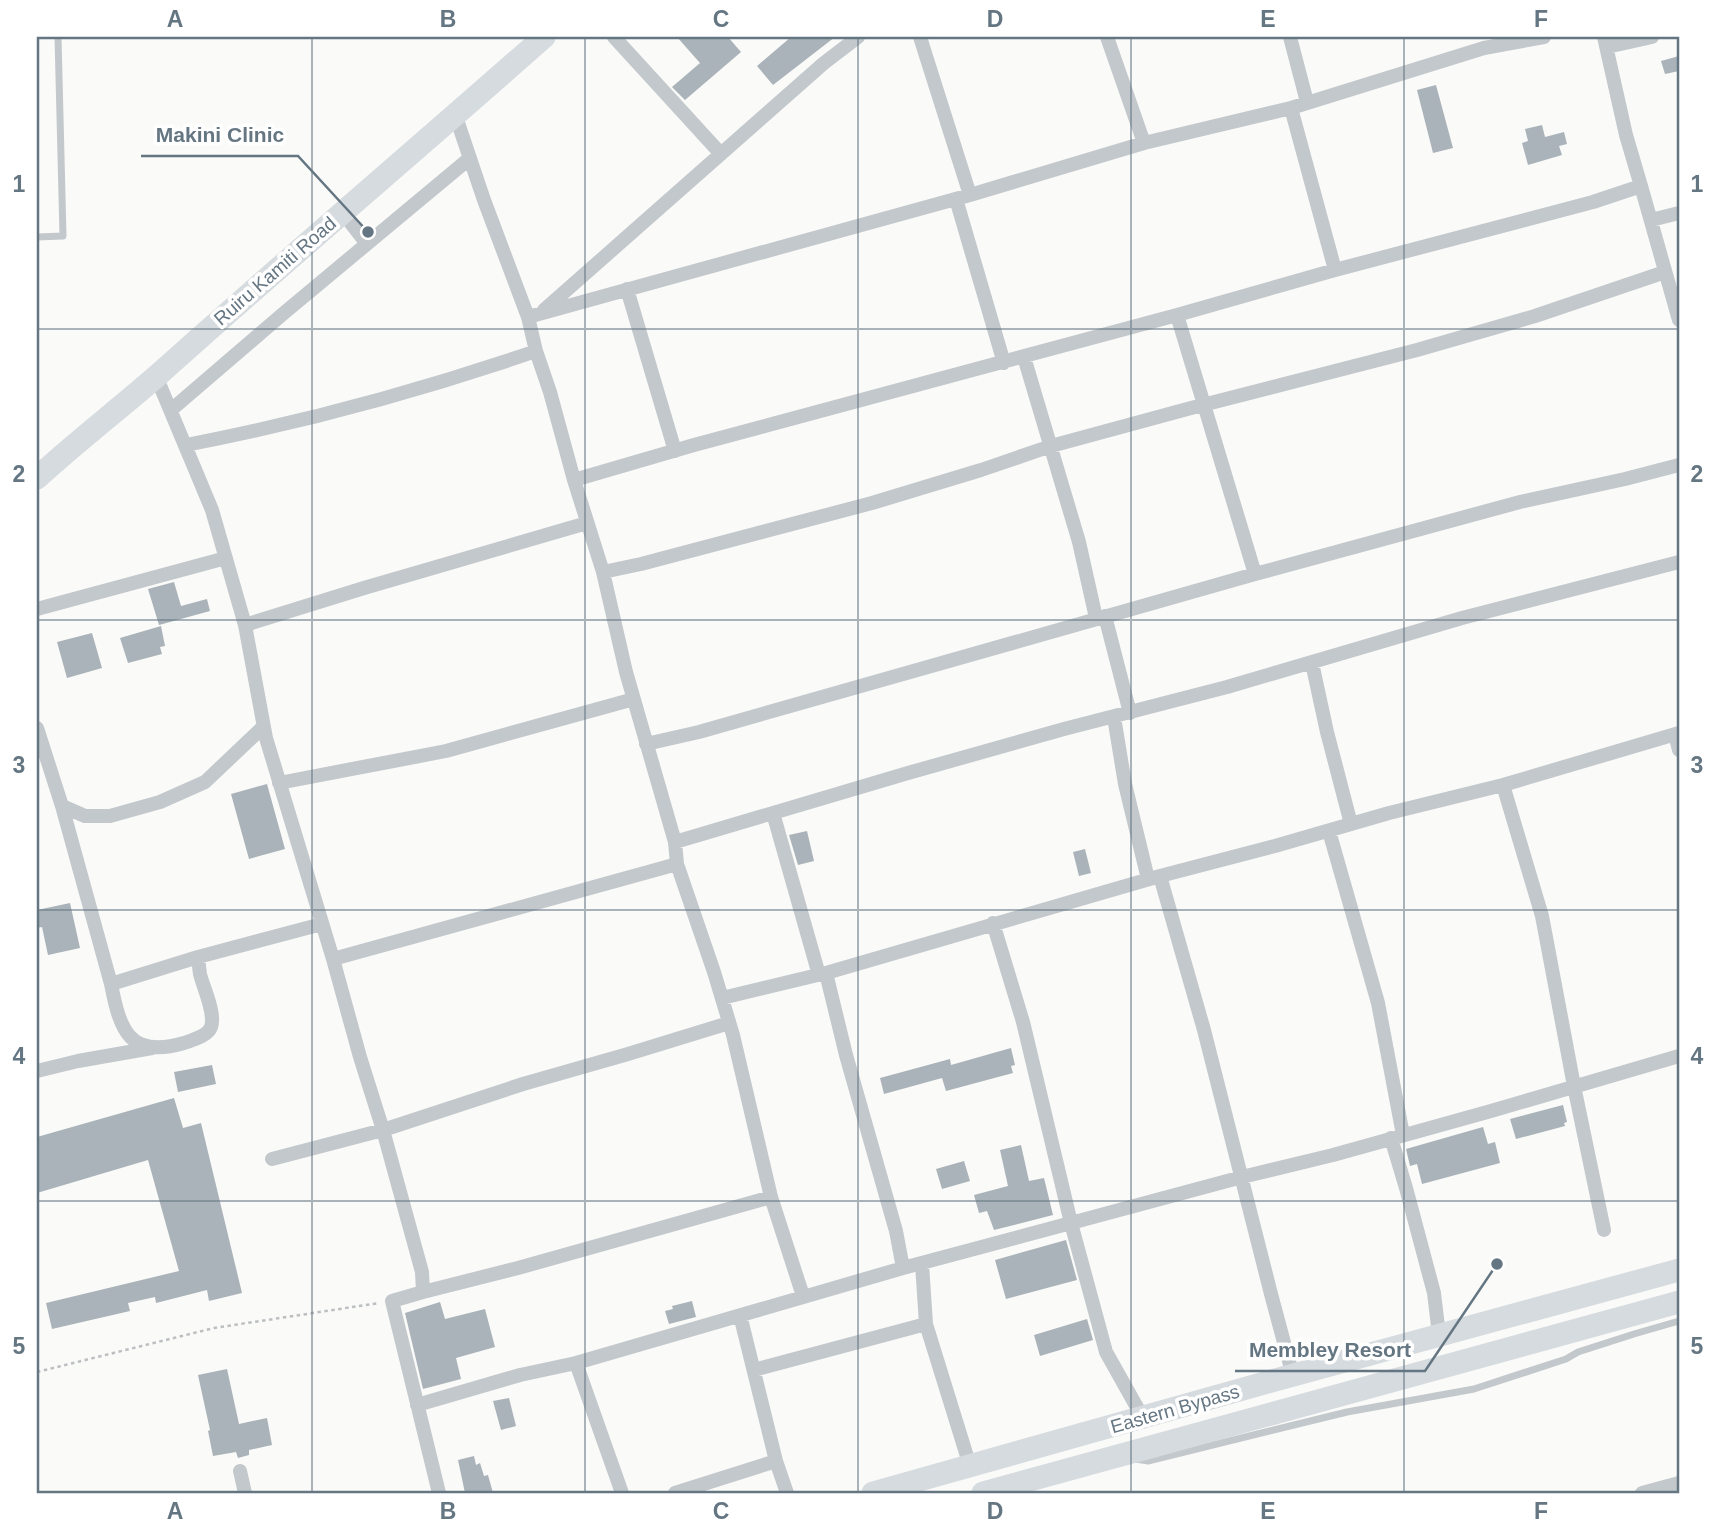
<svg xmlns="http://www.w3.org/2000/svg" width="1716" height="1530" font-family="Helvetica,sans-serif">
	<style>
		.building { fill: #aab3b9 }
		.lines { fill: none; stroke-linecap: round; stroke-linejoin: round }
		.path { stroke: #bbbfc2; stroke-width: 2.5; stroke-dasharray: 3.5 3.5; stroke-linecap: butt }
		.service { stroke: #c3c8cc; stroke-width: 7 }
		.minor { stroke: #c3c8cc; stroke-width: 14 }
		.primary { stroke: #d6dbdf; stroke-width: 23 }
		.grid { fill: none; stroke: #657683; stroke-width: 2; stroke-opacity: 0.55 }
		.labels { text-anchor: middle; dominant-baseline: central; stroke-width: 7; stroke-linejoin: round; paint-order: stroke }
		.street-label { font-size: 19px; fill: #657683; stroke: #fff }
		.leader { fill: none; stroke: #657683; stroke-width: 2.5 }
		.callout-dot { fill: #657683; stroke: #fff; stroke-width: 2.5 }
		.callout-label { font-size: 21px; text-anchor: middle; font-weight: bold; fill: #657683; stroke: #fff; stroke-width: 7; stroke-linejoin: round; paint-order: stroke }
		.neatline { fill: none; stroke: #657683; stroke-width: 2.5 }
		.grid-label { font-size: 23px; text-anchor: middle; font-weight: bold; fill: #657683 }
	</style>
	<rect width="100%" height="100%" fill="#fafaf8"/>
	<path class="building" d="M 677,37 L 728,37 L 741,52 L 685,100 L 672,87 L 700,63 Z
		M 791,37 L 835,37 L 773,85 L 757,66 Z
		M 1679,56 L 1679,71 L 1665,74 L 1661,61 Z
		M 1436,85 L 1453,148 L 1433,153 L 1417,90 Z
		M 1542,125 L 1545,137 L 1564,132 L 1567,144 L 1559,146 L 1562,155 L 1528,165 L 1522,143 L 1528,141 L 1525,129 Z
		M 174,582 L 181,606 L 207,599 L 210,611 L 159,625 L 148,589 Z
		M 161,626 L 165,646 L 160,647 L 162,654 L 128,663 L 120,638 Z
		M 92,633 L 102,668 L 67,678 L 57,642 Z
		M 267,784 L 285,849 L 249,859 L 231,794 Z
		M 807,831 L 814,861 L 798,865 L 789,835 Z
		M 1085,849 L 1091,873 L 1079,876 L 1073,852 Z
		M 70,903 L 80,948 L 48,955 L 42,927 L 37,928 L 37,910 Z
		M 1011,1048 L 1015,1065 L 1011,1066 L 1013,1073 L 946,1091 L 942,1078 L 884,1094 L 880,1078 L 950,1059 L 951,1065 Z
		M 212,1065 L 216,1084 L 178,1092 L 174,1072 Z
		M 174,1098 L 183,1128 L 201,1123 L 242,1293 L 209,1301 L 207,1290 L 156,1303 L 155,1297 L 128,1303 L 130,1311 L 52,1329 L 46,1303 L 179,1271 L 148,1160 L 37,1193 L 37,1137 Z
		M 1563,1105 L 1567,1122 L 1564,1123 L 1565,1126 L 1516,1139 L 1510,1119 Z
		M 1483,1127 L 1488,1144 L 1495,1142 L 1500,1163 L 1422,1184 L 1417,1164 L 1410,1166 L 1406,1149 Z
		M 1021,1145 L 1029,1181 L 1044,1178 L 1053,1215 L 994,1230 L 987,1211 L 979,1213 L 974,1195 L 1008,1186 L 1000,1150 Z
		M 964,1161 L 970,1181 L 942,1189 L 936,1169 Z
		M 1066,1240 L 1077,1280 L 1006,1299 L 995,1260 Z
		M 692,1301 L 696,1317 L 669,1324 L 665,1311 L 673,1309 L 672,1306 Z
		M 440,1302 L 445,1319 L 485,1309 L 495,1347 L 456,1358 L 461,1379 L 423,1389 L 405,1313 Z
		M 1087,1319 L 1093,1340 L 1040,1356 L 1034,1335 Z
		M 227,1369 L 239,1424 L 267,1418 L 272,1445 L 249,1450 L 249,1455 L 238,1458 L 236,1452 L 213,1456 L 208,1431 L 210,1430 L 198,1375 Z
		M 509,1398 L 516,1426 L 501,1430 L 493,1401 Z
		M 474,1456 L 476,1465 L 480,1463 L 484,1476 L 488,1475 L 493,1493 L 465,1493 L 458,1460 Z"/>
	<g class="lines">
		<path class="path" d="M 37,1372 L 214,1328 L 379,1303"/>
		<path class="service" d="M 37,237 L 63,236 L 58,37
			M 1136,1459 L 1148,1461 L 1347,1412 L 1474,1389 L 1566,1359 L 1578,1352 L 1634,1334 L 1679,1321"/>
		<path class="minor" d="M 614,37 L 721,154
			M 920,37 L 970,195
			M 1107,37 L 1144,143
			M 1290,37 L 1307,102
			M 1607,47 L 1652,37
			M 1291,108 L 1335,270
			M 455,114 L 484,200 L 528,317 L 536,351 L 550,392 L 574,480 L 603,572 L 626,672 L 675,842 L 677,864 L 714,972 L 733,1035 L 771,1197 L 803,1296
			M 1641,186 L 1679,320
			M 956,199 L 1004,363
			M 343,213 L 367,244
			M 1651,220 L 1679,213
			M 627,289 L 675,451
			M 544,310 L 824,63 L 858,37
			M 1177,315 L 1255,574
			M 528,317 L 970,195 L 1144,143 L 1291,108 L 1484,48 L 1544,37
			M 1024,357 L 1079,542 L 1096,618
			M 156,376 L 212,510 L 245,625 L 266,738 L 333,959 L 360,1057 L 383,1130 L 422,1272 L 423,1292 L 392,1301 L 439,1493
			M 171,410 L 284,313 L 470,158
			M 186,445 C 305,422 422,390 536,351
			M 574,480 L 694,445 L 1177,315 L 1335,270 L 1593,202 L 1641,186 L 1626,135 L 1604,37
			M 603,572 L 641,564 L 872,503 L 981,470 L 1051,446 L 1191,408 L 1417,350 L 1535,316 L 1665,272
			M 37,609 L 226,558
			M 1105,616 L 1130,713
			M 245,625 L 364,588 L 587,523
			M 1312,663 L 1327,732 L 1351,824
			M 1114,717 L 1125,784 L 1148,879
			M 37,728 L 62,806 L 111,984 C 120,1030 129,1059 184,1043 C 192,1040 208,1036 211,1027 C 216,1013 203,987 200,974 C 199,968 199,963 198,957 L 322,924
			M 1675,734 L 1679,750
			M 646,744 L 699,732 L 1255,574 L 1520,502 L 1625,479 L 1679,465
			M 279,783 L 446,751 L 634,699
			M 1503,785 L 1542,916 L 1574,1086 L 1604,1230
			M 62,806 L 85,816 L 110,816 L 160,802 L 205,782 L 264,726
			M 773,813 L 819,975
			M 1329,831 L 1378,1003 L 1403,1135
			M 675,842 L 908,773 L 1064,729 L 1227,687 L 1462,618 L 1679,562
			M 1160,876 L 1204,1030 L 1271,1294 L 1293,1376
			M 993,923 L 1023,1022 L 1071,1223 L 1106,1352 L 1143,1418
			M 333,959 L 677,864
			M 826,973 L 846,1055 L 896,1231 L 903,1268
			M 111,984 L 198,957
			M 722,998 L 826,973 L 1160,876 L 1275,846 L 1389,813 L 1503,785 L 1679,733
			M 37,1071 L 78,1061 L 152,1048
			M 1391,1138 L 1406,1188 L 1434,1293 L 1439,1335
			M 272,1159 L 383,1130 L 523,1084 L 628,1054 L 729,1023
			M 922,1264 L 926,1324 L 970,1466
			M 423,1292 L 518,1268 L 771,1197
			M 740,1315 L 776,1461 L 787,1493
			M 576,1363 L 622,1493
			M 754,1370 L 926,1324
			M 417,1405 L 520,1375 L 576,1363 L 903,1268 L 1242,1177 L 1333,1155 L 1491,1111 L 1679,1056
			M 240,1471 L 245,1493
			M 675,1493 L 776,1461
			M 1642,1493 L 1679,1483"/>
		<path class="primary" d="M 37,478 C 76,442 118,410 158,375 C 285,261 416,150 544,37
			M 873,1493 L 1268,1382 L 1679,1270
			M 983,1493 L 1679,1302"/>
	</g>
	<path class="grid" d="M 312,37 L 312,1493M 585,37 L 585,1493M 858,37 L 858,1493M 1131,37 L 1131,1493M 1404,37 L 1404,1493M 37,329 L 1679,329M 37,620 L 1679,620M 37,910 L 1679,910M 37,1201 L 1679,1201"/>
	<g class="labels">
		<g class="street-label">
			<text transform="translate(275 271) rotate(-41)">Ruiru Kamiti Road</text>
			<text transform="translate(1175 1409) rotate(-16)">Eastern Bypass</text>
		</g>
	</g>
	<path class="leader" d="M368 232L298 156H141M1497 1264L1425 1371H1235"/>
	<g class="callout-dot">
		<circle cx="368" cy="232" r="7"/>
		<circle cx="1497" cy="1264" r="7"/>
	</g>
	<g class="callout-label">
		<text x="220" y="142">Makini Clinic</text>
		<text x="1330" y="1357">Membley Resort</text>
	</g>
	<rect width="1716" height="1530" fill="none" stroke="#ffffff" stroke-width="77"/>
	<rect x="38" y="38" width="1640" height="1454" class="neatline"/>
	<g class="grid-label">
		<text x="175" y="27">A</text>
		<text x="448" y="27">B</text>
		<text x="721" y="27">C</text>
		<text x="995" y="27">D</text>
		<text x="1268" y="27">E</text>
		<text x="1541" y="27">F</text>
		<text x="19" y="192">1</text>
		<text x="1697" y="192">1</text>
		<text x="19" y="482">2</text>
		<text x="1697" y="482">2</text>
		<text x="19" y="773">3</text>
		<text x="1697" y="773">3</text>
		<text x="19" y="1064">4</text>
		<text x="1697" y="1064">4</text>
		<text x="19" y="1354">5</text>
		<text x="1697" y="1354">5</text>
		<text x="175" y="1519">A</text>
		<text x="448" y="1519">B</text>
		<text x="721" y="1519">C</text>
		<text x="995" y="1519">D</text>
		<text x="1268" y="1519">E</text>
		<text x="1541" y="1519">F</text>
	</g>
</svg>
